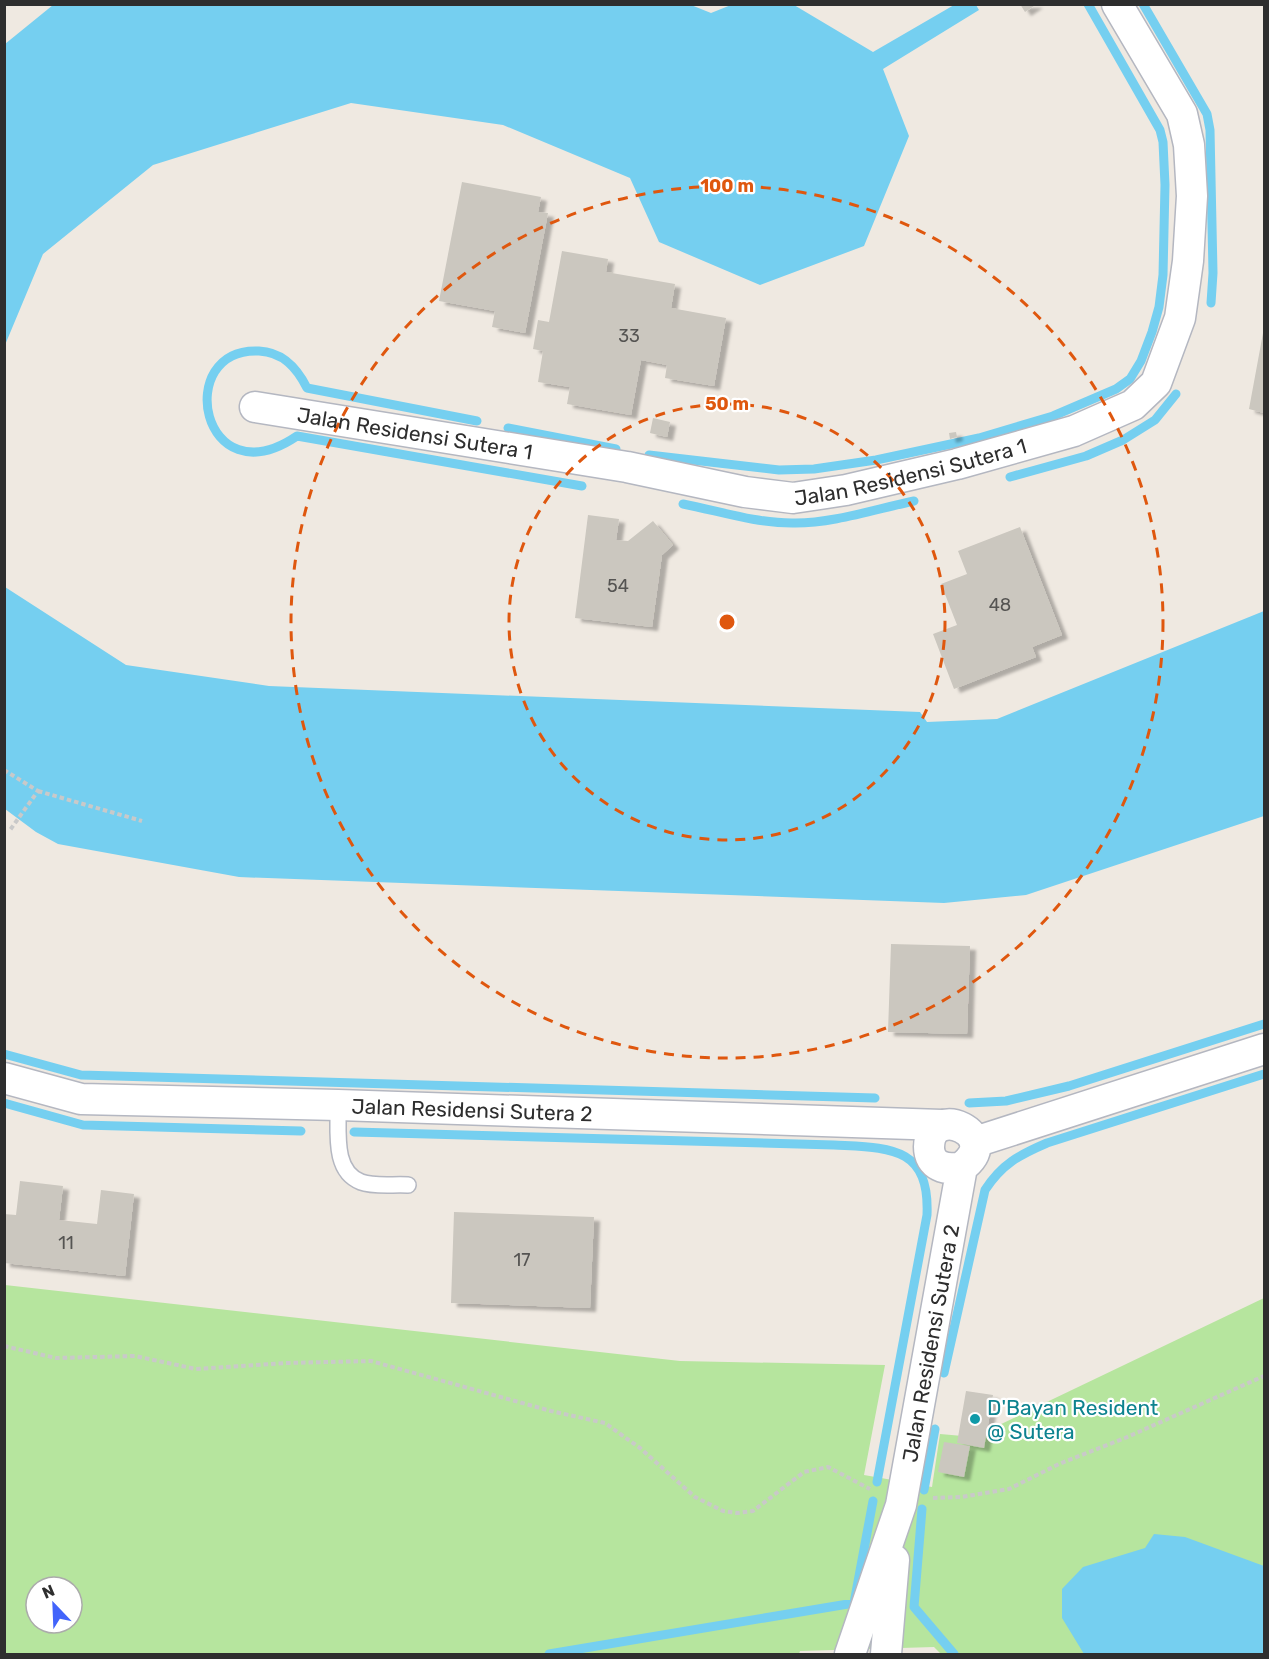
<svg xmlns="http://www.w3.org/2000/svg" width="1269" height="1659" font-family="Rubik,sans-serif">
	<style>
		.green { fill: #b6e59e; fill-rule: evenodd }
		.water { fill: #75cff0 }
		.lines { fill: none; stroke-linecap: round; stroke-linejoin: round }
		.stream { stroke: #75cff0; stroke-width: 9 }
		.building { fill: #cbc7bf; filter: url(#shadow) }
		.lane-casing { stroke: #b4b7c1; stroke-width: 18 }
		.street-casing { stroke: #b4b7c1; stroke-width: 33 }
		.path { stroke: #c9c9c9; stroke-width: 4; stroke-dasharray: 4.5 3; stroke-linecap: butt }
		.lane { stroke: #fff; stroke-width: 15 }
		.street { stroke: #fff; stroke-width: 30 }
		.ring { fill: none; stroke: #df570e; stroke-width: 3; stroke-dasharray: 10 8 }
		.culture-dot { fill: #0f9aa8; stroke: #fff; stroke-width: 2 }
		.labels { text-anchor: middle; dominant-baseline: central; stroke-width: 4.5; stroke-linejoin: round; paint-order: stroke }
		.number-label { font-size: 18px; fill: #555452 }
		.street-label { font-size: 21px; fill: #2e2e2e; stroke: #fff }
		.culture-label { font-size: 21px; fill: #0d838f; stroke: #fff; text-anchor: start }
		.centre { fill: #df570e; stroke: #fff; stroke-width: 3 }
		.ring-label { font-size: 18px; text-anchor: middle; font-weight: bold; fill: #df570e; stroke: #fff; stroke-width: 4.5; stroke-linejoin: round; paint-order: stroke }
	</style>
	<defs>
		<filter id="shadow"><feDropShadow dx="6" dy="4" stdDeviation="1.5" flood-color="#0004"/></filter>
	</defs>
	<rect width="100%" height="100%" fill="#efe9e1"/>
	<path class="green" d="M 5,1285 L 680,1361 L 885,1365 L 864,1475 L 932,1487 L 940,1434 L 974,1437 L 1264,1298 L 1264,1654 L 941,1654 L 934,1647 L 800,1651 L 799,1654 L 5,1654 ZM 36,1587 L 72,1587 L 72,1623 L 36,1623 Z"/>
	<path class="water" d="M 691,5 L 711,13 L 731,5 L 794,5 L 873,52 L 954,5 L 976,5 L 979,10 L 883,69 L 909,136 L 864,246 L 760,285 L 659,242 L 630,178 L 503,125 L 351,103 L 153,165 L 43,254 L 5,345 L 5,44 L 53,5 Z
		M 5,587 L 126,665 L 269,686 L 920,712 L 927,722 L 997,719 L 1264,611 L 1264,816 L 1026,895 L 944,903 L 239,877 L 58,844 L 36,832 L 5,809 Z
		M 1154,1534 L 1185,1537 L 1264,1566 L 1264,1654 L 1084,1654 L 1062,1618 L 1062,1589 L 1083,1567 L 1145,1548 Z"/>
	<g class="lines">
		<path class="stream" d="M 1143,4 L 1207,114 L 1210,130 L 1213,273 L 1211,303
			M 477,421 L 307,388 C 297,368 283,352 259,351 C 172,347 201,501 297,436 L 582,486
			M 508,428 L 616,449
			M 649,455 L 779,470 L 814,469 L 876,460 L 979,438 L 1053,416 L 1116,389 L 1130,379 L 1141,361 L 1152,332 L 1159,307 L 1163,275 L 1165,185 L 1163,142 L 1160,130 L 1088,4
			M 1010,477 L 1086,456 L 1123,440 L 1155,420 L 1176,394
			M 683,504 C 719,511 755,523 792,523 C 831,524 876,509 914,501
			M 4,1054 L 81,1075 L 875,1098
			M 4,1103 L 83,1125 L 301,1131
			M 969,1103 L 1006,1101 L 1069,1086 L 1264,1024
			M 354,1132 L 834,1145 C 888,1148 930,1145 927,1215 L 877,1482
			M 944,1373 L 985,1190 C 1002,1164 1019,1155 1047,1143 L 1264,1074
			M 924,1490 L 935,1429
			M 922,1509 L 914,1607 L 954,1654
			M 549,1654 L 854,1603 L 873,1501"/>
	</g>
	<path class="building" d="M 1020,4 L 1037,4 L 1025,12 Z
		M 462,182 L 541,197 L 538,212 L 548,213 L 525,333 L 492,327 L 495,311 L 439,301 Z
		M 562,251 L 608,259 L 606,272 L 675,284 L 671,308 L 726,318 L 714,386 L 665,378 L 667,365 L 641,360 L 631,415 L 567,404 L 570,387 L 538,382 L 543,351 L 533,349 L 538,320 L 549,322 Z
		M 1263,333 L 1264,333 L 1264,413 L 1249,409 Z
		M 653,418 L 670,422 L 667,437 L 650,433 Z
		M 956,432 L 957,437 L 950,439 L 949,433 Z
		M 588,515 L 619,519 L 616,540 L 628,541 L 653,521 L 673,545 L 662,555 L 652,627 L 575,618 Z
		M 1020,527 L 1062,635 L 1032,647 L 1036,657 L 954,689 L 933,634 L 957,625 L 941,584 L 967,574 L 958,551 Z
		M 891,944 L 970,946 L 967,1034 L 888,1032 Z
		M 20,1181 L 63,1186 L 59,1220 L 97,1224 L 101,1190 L 134,1194 L 125,1276 L 4,1263 L 4,1214 L 16,1215 Z
		M 454,1212 L 594,1217 L 590,1308 L 451,1303 Z
		M 966,1391 L 993,1395 L 984,1448 L 957,1443 Z
		M 944,1442 L 970,1446 L 964,1477 L 938,1472 Z"/>
	<g class="lines">
		<g class="lane-casing">
			<path id="lane" d="M 338,1105 C 339,1130 332,1171 361,1182 C 374,1187 394,1184 408,1185"/>
		</g>
		<g class="street-casing">
			<g id="street">
				<path id="s1" d="M 255,407 L 627,467 L 745,492 L 793,498 L 846,490 L 957,464 L 1074,431 L 1133,405 L 1156,383 L 1180,318 L 1188,261 L 1192,196 L 1189,145 L 1182,114 L 1117,4"/>
				<path id="s2" d="M 4,1078 L 81,1099 L 338,1105 L 942,1125"/>
				<path d="M 975,1142 L 1264,1049"/>
				<path id="s3" d="M 850,1654 L 901,1505 L 962,1167 C 1005,1135 930,1101 929,1147 C 929,1166 946,1171 962,1167"/>
				<path d="M 886,1654 L 894,1560"/>
			</g>
		</g>
		<path class="path" d="M 4,770 L 38,791 L 10,830
			M 38,791 L 142,821
			M 4,1346 L 56,1358 L 135,1356 L 196,1369 L 286,1363 L 371,1361 L 551,1411 L 605,1423 L 640,1448 L 695,1497 L 723,1511 L 737,1513 L 753,1511 L 804,1472 L 828,1467 L 870,1489
			M 933,1498 L 962,1497 L 1009,1489 L 1059,1464 L 1125,1438 L 1264,1376"/>
		<use href="#lane" class="lane"/>
		<use href="#street" class="street"/>
	</g>
	<g class="ring">
		<circle cx="727" cy="622" r="218"/>
		<circle cx="727" cy="622" r="436"/>
	</g>
	<circle class="culture-dot" cx="975" cy="1419" r="6"/>
	<g class="labels">
		<g class="number-label">
			<text x="629" y="336">33</text>
			<text x="618" y="586">54</text>
			<text x="1000" y="605">48</text>
			<text x="66" y="1243">11</text>
			<text x="522" y="1260">17</text>
		</g>
		<g class="street-label">
			<text stroke="none"><textPath href="#s1" startOffset="162">Jalan Residensi Sutera 1</textPath></text>
			<text stroke="none"><textPath href="#s1" startOffset="666">Jalan Residensi Sutera 1</textPath></text>
			<text stroke="none"><textPath href="#s2" startOffset="471">Jalan Residensi Sutera 2</textPath></text>
			<text stroke="none"><textPath href="#s3" startOffset="322">Jalan Residensi Sutera 2</textPath></text>
		</g>
		<g class="culture-label">
			<text x="987" y="1407">D'Bayan Resident<tspan x="987" dy="24">@ Sutera</tspan></text>
		</g>
	</g>
	<circle cx="727" cy="622" r="9" class="centre"/>
	<g class="ring-label">
		<text x="727" y="192">100 m</text>
		<text x="727" y="410">50 m</text>
	</g>
	<rect width="1269" height="1659" fill="none" stroke="#2e2e2e" stroke-width="12"/>
	<g transform="translate(54 1605) rotate(337)"><circle r="28" fill="#ffffff" stroke="#ababab" stroke-width="1.5"/>
	<path d="M0-4.5L10 22L0 15L-10 22Z" fill="#4264fb"/>
	<text y="-9" font-size="16" font-weight="bold" text-anchor="middle" fill="#2e2e2e">N</text>
	</g>
</svg>
